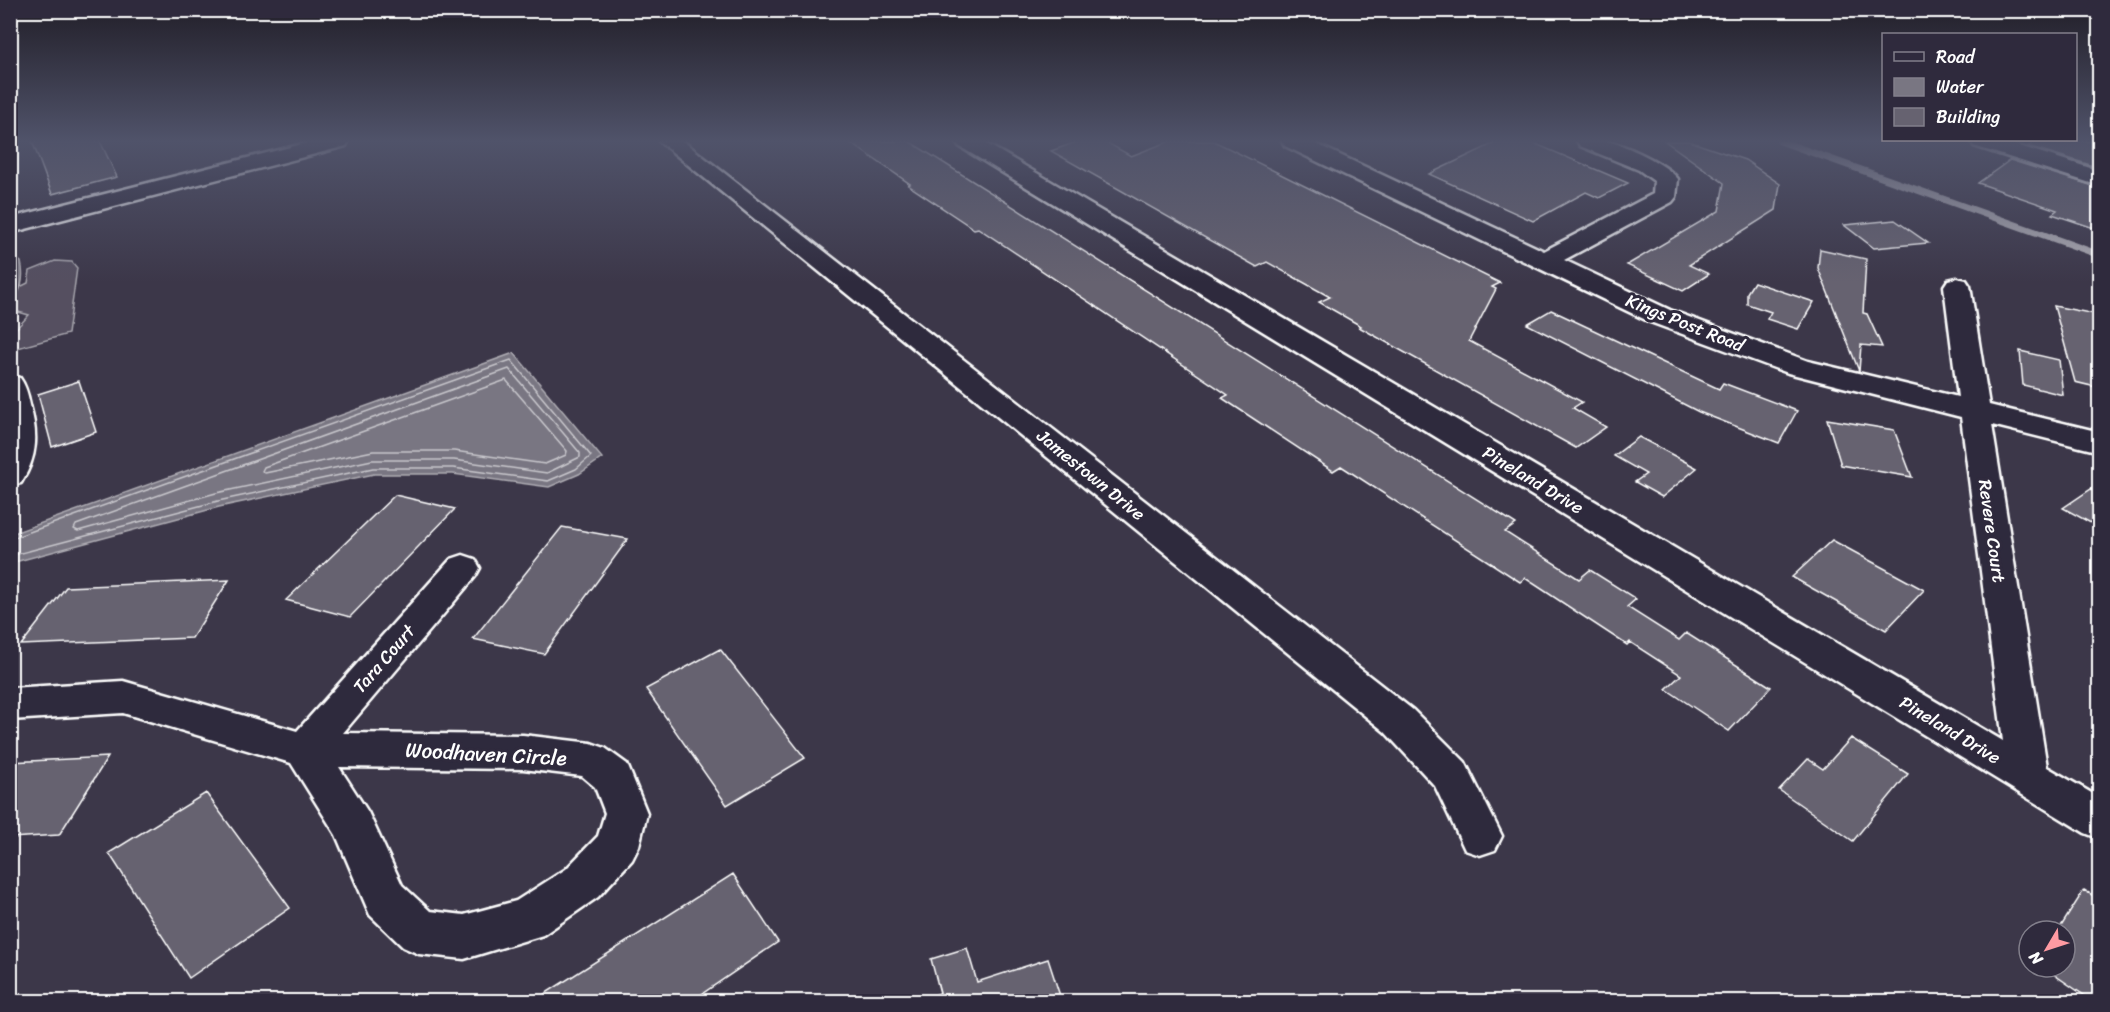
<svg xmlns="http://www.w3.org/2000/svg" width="2110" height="1012" font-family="Sriracha,sans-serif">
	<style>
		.green { fill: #555060; stroke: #aaa8b0; stroke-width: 1.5 }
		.water { fill: #797682; stroke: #afadb4; stroke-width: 1.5 }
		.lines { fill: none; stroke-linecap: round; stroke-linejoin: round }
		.shore { stroke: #c9c8cd; stroke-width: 1.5 }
		.stream { stroke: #afadb4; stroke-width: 7 }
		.building { fill: #666270; stroke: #fff; stroke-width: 1.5 }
		.minor-casing { stroke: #fff; stroke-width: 5 }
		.minor { fill: #2f2a3d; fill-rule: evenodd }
		.labels { text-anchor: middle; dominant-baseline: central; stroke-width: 6; stroke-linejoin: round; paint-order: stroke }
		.street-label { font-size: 18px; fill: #fff; stroke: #2f2a3d }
		.near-street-label { font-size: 21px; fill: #fff; stroke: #2f2a3d }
	</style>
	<rect width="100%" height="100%" fill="#3c3749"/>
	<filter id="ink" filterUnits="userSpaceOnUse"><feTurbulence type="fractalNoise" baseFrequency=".0167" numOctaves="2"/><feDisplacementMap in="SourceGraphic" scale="12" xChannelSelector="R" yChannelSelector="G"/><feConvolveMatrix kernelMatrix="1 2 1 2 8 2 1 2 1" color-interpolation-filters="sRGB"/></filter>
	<g filter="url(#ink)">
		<path class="green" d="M 55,261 L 72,262 L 77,268 L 68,334 L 14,349 L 13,332 L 29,315 L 11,310 L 12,291 L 28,283 L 30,271 Z"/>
		<path class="water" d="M 11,255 L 21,262 C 25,279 21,291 11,305 Z
			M 514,353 L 602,458 L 579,474 L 549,487 L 453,474 L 374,474 L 219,507 L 11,563 L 11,534 Z"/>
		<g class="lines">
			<path class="shore" d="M 509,369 L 580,453 L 580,457 L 547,473 L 454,460 L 372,460 L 216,493 L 78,531 L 74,529 L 76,525 Z
				M 506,380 L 567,451 L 566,455 L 545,464 L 454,451 L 373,451 L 265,473 L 262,471 L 264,467 Z
				M 10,539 L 511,360 L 591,456 L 576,469 L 548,481 L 453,468 L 373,468 L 218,501 L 10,556"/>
			<path class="stream" d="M 1780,141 L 2100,255"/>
		</g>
		<path class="building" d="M 32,141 L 100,141 L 117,177 L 52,194 Z
			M 848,141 L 909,141 L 1516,524 L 1505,532 L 1579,579 L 1590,570 L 1636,599 L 1627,607 L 1679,640 L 1686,633 L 1771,687 L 1729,731 L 1666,689 L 1681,675 L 1630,642 L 1627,645 L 1525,578 L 1520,582 L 1341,466 L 1333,471 L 1222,398 L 1228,395 L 978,228 L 974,229 L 908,185 L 910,184 Z
			M 1079,141 L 1104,141 L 1131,156 L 1170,141 L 1214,141 L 1500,283 L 1492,287 L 1496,289 L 1469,341 L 1582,402 L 1573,408 L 1606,427 L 1576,448 L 1359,327 L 1361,326 L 1319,302 L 1330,297 L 1267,262 L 1257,267 L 1051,151 Z
			M 1499,141 L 1529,141 L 1628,183 L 1599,198 L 1586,192 L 1533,221 L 1429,174 Z
			M 1665,141 L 1689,141 L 1745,160 L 1780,184 L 1776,210 L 1689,265 L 1709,274 L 1683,291 L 1627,265 L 1719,211 L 1724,183 Z
			M 2036,141 L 2100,141 L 2100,168 L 2028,146 Z
			M 2010,160 L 2100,188 L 2100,230 L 2052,214 L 2057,210 L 1978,183 Z
			M 1895,220 L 1928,243 L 1874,248 L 1844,225 Z
			M 1820,249 L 1866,259 L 1863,313 L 1867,314 L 1882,347 L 1861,345 L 1859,371 L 1818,268 Z
			M 1754,282 L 1814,302 L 1798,329 L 1767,319 L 1771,312 L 1747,304 L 1747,293 Z
			M 2054,306 L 2100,315 L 2100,388 L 2075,382 Z
			M 1551,310 L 1719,389 L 1723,383 L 1797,411 L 1779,443 L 1699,412 L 1527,324 Z
			M 2020,351 L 2059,360 L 2063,395 L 2023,385 Z
			M 79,381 L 96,432 L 52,447 L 38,394 Z
			M 1827,419 L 1894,430 L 1912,477 L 1841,465 Z
			M 1639,437 L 1697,468 L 1662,497 L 1635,482 L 1646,474 L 1614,456 Z
			M 2100,483 L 2100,528 L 2063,508 Z
			M 395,495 L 455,509 L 350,617 L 286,600 Z
			M 562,527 L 628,539 L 544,654 L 473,639 Z
			M 1832,540 L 1924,590 L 1886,630 L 1792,577 Z
			M 229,580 L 192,638 L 21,645 L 66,587 Z
			M 720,649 L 805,758 L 727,805 L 646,689 Z
			M 1851,738 L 1908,774 L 1853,841 L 1779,790 L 1808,759 L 1823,769 Z
			M 108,757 L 59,835 L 10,838 L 10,762 Z
			M 206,793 L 290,908 L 189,978 L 109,853 Z
			M 733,874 L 778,942 L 690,1002 L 532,1002 Z
			M 2084,890 L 2100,900 L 2100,1002 L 2094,1002 L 2043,967 L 2065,967 L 2065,931 L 2058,931 Z
			M 967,948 L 977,982 L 1048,959 L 1062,1002 L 932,1002 L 931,996 L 940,993 L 931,959 Z"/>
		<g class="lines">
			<g class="minor-casing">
				<path id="minor" d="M 314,141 L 349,141 L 346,146 L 10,233 L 10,218 Z
					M 659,141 L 683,141 L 1413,710 L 1465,762 L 1502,836 L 1495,850 L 1480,855 L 1465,850 L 1435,786 L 1385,732 Z
					M 956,141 L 982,141 L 2003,741 L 1961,417 L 1788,373 L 1650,322 L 1285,146 L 1282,141 L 1310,141 L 1544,251 L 1653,194 L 1654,181 L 1639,170 L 1580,146 L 1577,141 C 1586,140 1597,139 1606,141 C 1624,144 1667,164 1678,179 L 1676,197 L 1672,202 L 1564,260 L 1670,310 L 1808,361 L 1958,397 L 1944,286 L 1948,280 L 1957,278 L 1966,280 L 1970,286 L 1989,405 L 2100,432 L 2100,452 L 1992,425 L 2047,767 L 2100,798 L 2100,839 L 2085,833 L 959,146 Z
					M 1971,141 L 2003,141 L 2100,171 L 2100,186 L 1974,146 Z
					M 10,375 L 20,378 C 26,386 28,395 30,405 C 38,434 38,456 21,483 L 10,485 Z
					M 463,555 L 475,559 L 480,568 L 475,577 L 343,733 L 523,735 L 591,743 L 605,748 L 627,764 L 647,813 L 639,846 L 632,860 L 598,897 L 543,935 L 464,959 L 419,954 L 403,947 L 370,915 L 336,835 L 291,763 L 123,713 L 10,720 L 10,688 L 123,681 L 297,731 L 451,559 ZM 339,767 L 523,769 L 582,776 L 595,787 L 605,813 L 598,836 L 566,869 L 516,901 L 464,915 L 430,911 L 402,885 L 368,812 Z"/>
			</g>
			<use href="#minor" class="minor"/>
		</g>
	</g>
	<linearGradient id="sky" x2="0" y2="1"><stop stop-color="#211e28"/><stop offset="0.5" stop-color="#50536a"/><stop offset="1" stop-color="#50536a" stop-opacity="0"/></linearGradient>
	<rect width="2110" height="282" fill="url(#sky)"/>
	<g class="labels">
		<g class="street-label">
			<text transform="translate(1685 323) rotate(22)">Kings Post Road</text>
			<text transform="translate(1091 475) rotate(39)">Jamestown Drive</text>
			<text transform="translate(1533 480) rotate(31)">Pineland Drive</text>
			<text transform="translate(1992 531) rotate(82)">Revere Court</text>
			<text transform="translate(384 659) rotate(-49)">Tara Court</text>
			<text transform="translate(1950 730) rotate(31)">Pineland Drive</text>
		</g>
		<g class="near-street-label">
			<text transform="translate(486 754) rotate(3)">Woodhaven Circle</text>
		</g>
	</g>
	<rect width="2110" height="1012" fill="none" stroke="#2f2a3d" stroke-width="36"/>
	<rect x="18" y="18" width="2074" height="976" fill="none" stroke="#fff" stroke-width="2" filter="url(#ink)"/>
	<rect x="1882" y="33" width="195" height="108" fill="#2f2a3d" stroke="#827f8b" stroke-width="1.5"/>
	<rect x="1894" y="52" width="30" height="9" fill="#2f2a3d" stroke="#827f8b" stroke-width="1.5"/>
	<text x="1936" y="63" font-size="18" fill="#ffffff">Road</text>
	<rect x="1894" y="78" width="30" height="18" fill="#797682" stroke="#827f8b" stroke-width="1.5"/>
	<text x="1936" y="93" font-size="18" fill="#ffffff">Water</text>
	<rect x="1894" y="108" width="30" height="18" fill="#666270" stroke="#827f8b" stroke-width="1.5"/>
	<text x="1936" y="123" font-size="18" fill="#ffffff">Building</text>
	<g transform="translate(2047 949) rotate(231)"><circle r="28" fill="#2f2a3d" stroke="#827f8b" stroke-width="1.5"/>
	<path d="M0-4.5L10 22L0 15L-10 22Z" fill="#ff9aa2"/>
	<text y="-9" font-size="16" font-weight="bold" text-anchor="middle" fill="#ffffff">N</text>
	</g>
</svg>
